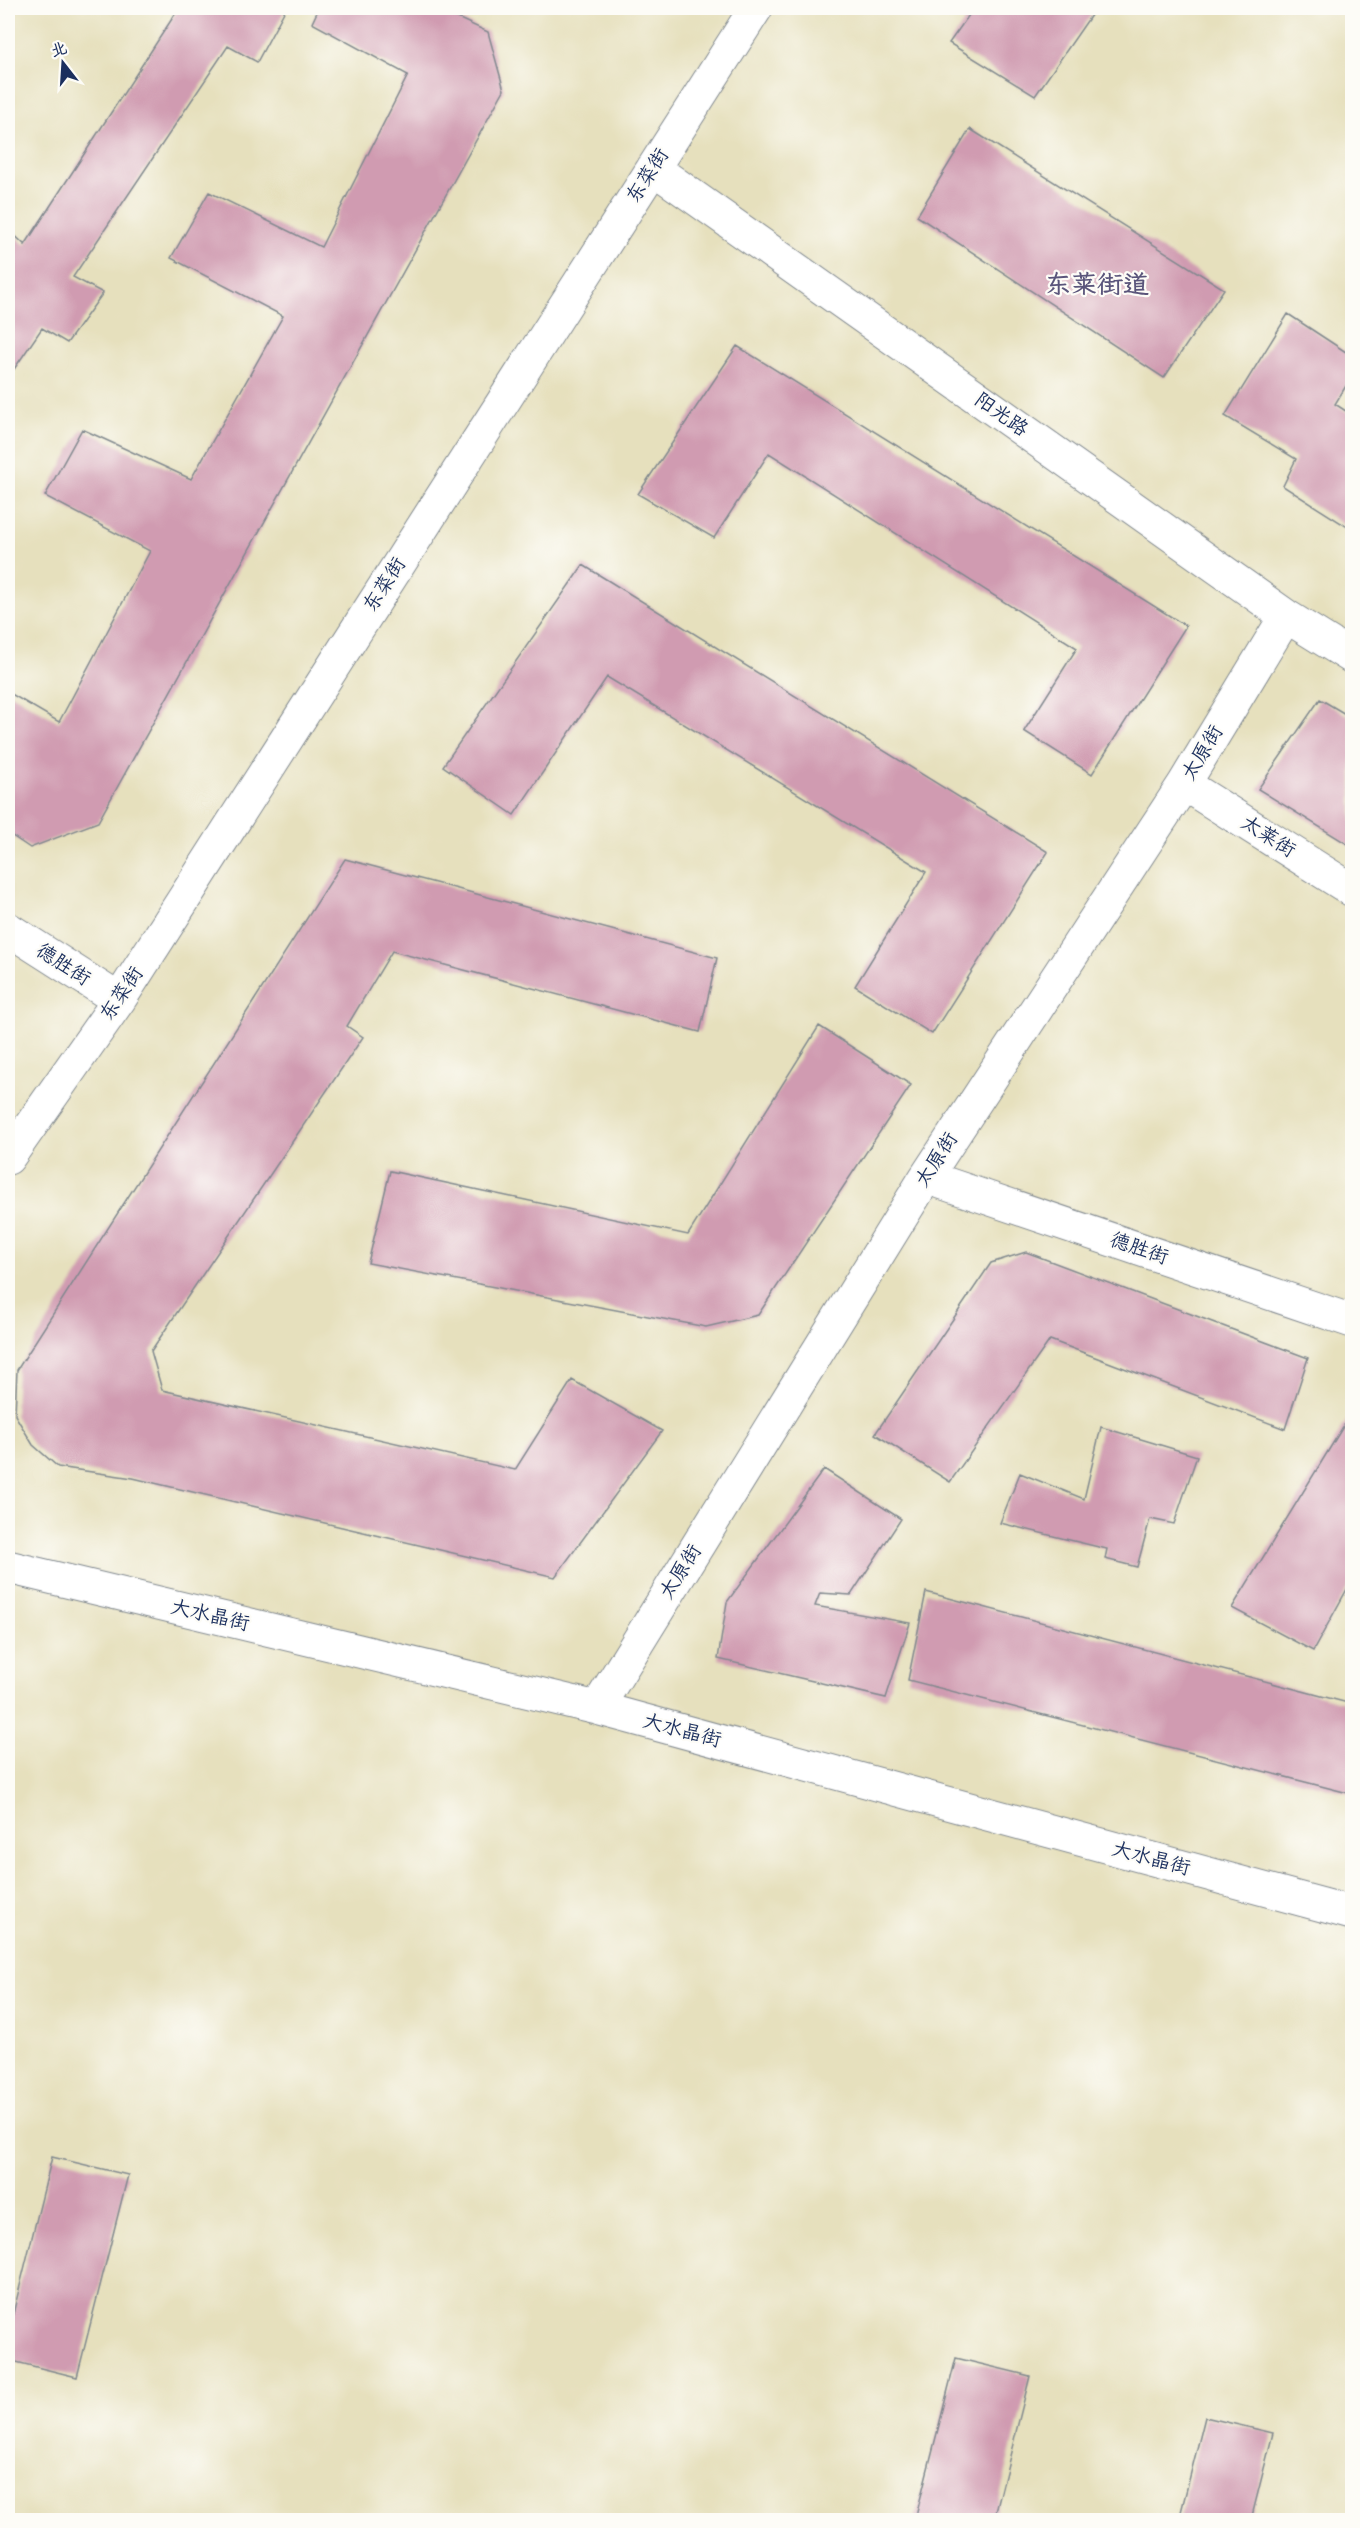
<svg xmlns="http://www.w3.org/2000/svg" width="1360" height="2528" font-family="Mynerve,'LXGW WenKai TC',sans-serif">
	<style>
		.building { fill: #d09bb1 }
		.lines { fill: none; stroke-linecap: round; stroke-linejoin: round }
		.minor-casing { stroke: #80888e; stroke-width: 35 }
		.minor { stroke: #fff; stroke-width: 33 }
		.labels { text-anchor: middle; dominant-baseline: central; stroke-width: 4.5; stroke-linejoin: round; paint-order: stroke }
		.street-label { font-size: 20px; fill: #1b2f5e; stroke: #fdfcf7 }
		.district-label { font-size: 26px; font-weight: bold; fill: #5a557b; stroke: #fdfcf7 }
	</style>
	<rect width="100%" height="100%" fill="#fdfcf7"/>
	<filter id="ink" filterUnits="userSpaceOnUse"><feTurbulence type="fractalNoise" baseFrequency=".0167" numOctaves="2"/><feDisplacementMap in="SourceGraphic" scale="12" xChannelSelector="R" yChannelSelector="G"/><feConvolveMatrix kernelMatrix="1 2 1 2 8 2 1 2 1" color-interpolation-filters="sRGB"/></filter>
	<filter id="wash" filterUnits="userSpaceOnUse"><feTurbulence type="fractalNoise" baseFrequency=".008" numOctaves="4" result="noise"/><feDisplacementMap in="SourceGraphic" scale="24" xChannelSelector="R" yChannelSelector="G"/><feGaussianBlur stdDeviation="1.35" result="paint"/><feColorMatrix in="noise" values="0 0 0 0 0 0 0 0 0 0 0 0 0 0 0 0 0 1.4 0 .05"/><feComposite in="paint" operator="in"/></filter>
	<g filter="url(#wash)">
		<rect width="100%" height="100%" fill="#e6e0bd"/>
		<g id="blocks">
			<path class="building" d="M 179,8 L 286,8 L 257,62 L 228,46 L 73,277 L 103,293 L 67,343 L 42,328 L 8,378 L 8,229 L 25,245 Z
				M 319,8 L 436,8 L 488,32 L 504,90 L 98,822 L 30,848 L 8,833 L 8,692 L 59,722 L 150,551 L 45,496 L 82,429 L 191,479 L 283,316 L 171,258 L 209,192 L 321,247 L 408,75 L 312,23 Z
				M 974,8 L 1096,8 L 1035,96 L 949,43 Z
				M 970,129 L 1224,289 L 1164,378 L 917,216 Z
				M 1288,314 L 1352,356 L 1352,376 L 1335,404 L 1352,415 L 1352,530 L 1283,486 L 1296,459 L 1225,416 Z
				M 737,346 L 1186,626 L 1092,774 L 1024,731 L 1077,648 L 769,453 L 714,538 L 638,494 Z
				M 583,565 L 1048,852 L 932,1034 L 855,986 L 926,872 L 607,677 L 514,815 L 443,766 Z
				M 1320,699 L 1352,718 L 1352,847 L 1258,789 Z
				M 345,859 L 717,958 L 700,1032 L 392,951 L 347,1026 L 363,1037 L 151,1351 L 162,1390 L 515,1470 L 572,1380 L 662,1431 L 555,1577 L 133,1478 L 58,1467 L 33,1445 L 15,1415 L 17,1370 Z
				M 819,1026 L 911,1085 L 758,1315 L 706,1327 L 368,1263 L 390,1171 L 688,1235 Z
				M 1026,1252 L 1308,1358 L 1285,1429 L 1050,1340 L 950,1482 L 875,1434 L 991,1263 Z
				M 1352,1412 L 1352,1580 L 1313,1651 L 1232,1608 Z
				M 1101,1427 L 1197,1456 L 1174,1524 L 1150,1519 L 1137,1567 L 1105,1559 L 1107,1549 L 1000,1523 L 1020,1473 L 1084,1499 Z
				M 824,1469 L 901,1519 L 851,1595 L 820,1593 L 815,1606 L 910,1623 L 886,1698 L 718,1659 L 727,1602 Z
				M 926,1592 L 1352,1704 L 1352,1794 L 908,1680 Z
				M 52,2157 L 128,2175 L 77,2377 L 8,2360 L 8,2334 Z
				M 956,2358 L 1030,2376 L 994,2520 L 915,2520 Z
				M 1205,2417 L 1273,2433 L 1251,2520 L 1179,2520 Z"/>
		</g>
	</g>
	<g filter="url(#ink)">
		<use href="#blocks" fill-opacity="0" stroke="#80888e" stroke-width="1.5"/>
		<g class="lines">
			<g class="minor-casing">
				<path id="minor" d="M 653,168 L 1286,616 L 1352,657
					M 1184,784 L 1352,890
					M 8,929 L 119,1000
					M 8,1158 L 119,1000 L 756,8
					M 926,1177 L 1352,1321
					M 8,1567 L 597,1708 L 1352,1913
					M 597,1708 L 926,1177 L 1184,784 L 1286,616"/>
			</g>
			<use href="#minor" class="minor"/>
		</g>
	</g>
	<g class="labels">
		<g class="street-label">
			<text transform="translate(648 176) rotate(-57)">东菜街</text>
			<text transform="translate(1001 415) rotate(35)">阳光路</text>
			<text transform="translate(385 585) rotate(-57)">东菜街</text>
			<text transform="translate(1203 753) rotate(-59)">太原街</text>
			<text transform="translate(1268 837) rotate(32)">太莱街</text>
			<text transform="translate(63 965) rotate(33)">德胜街</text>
			<text transform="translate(122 994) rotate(-56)">东菜街</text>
			<text transform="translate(937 1160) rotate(-57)">太原街</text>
			<text transform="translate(1139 1249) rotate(19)">德胜街</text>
			<text transform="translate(681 1572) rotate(-58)">太原街</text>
			<text transform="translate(210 1616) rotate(13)">大水晶街</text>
			<text transform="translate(682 1731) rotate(15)">大水晶街</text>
			<text transform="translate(1151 1859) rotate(15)">大水晶街</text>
		</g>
		<g class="district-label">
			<text x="1097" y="286">东莱街道</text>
		</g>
	</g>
	<rect width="1360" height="2528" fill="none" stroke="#fdfcf7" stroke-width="30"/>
	<g transform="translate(63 63) rotate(343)" stroke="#fdfcf7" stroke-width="4.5" paint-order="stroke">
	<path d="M0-4.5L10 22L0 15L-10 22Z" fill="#1b2f5e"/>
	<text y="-9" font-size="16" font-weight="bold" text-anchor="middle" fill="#1b2f5e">北</text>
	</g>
</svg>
